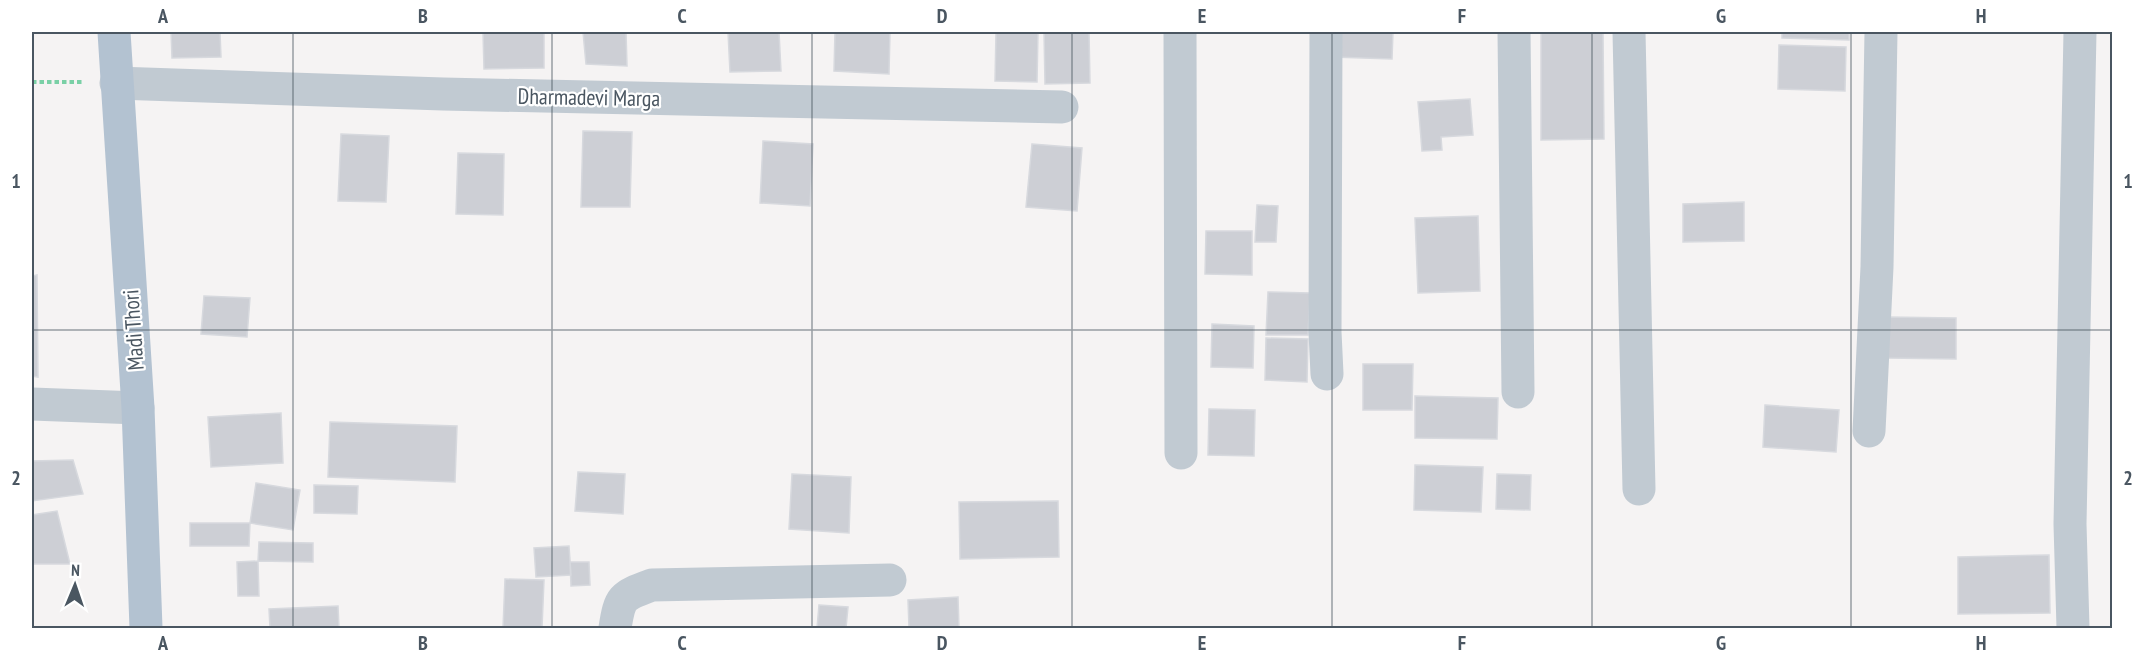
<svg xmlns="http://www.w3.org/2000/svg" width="2144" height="660" font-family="'PT Sans Narrow',sans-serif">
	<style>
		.building { fill: #cdcfd5; stroke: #d7d9de; stroke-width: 1.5 }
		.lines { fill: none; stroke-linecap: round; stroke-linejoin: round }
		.path { stroke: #7ad0a6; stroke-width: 4; stroke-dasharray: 4.5 3; stroke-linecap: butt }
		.minor { stroke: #c1cad2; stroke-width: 33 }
		.major { stroke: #b3c2d1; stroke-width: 33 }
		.grid { fill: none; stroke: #4a5661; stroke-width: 1.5; stroke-opacity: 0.55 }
		.labels { text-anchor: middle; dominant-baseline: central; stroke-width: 4.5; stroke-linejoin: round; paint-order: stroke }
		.street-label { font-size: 22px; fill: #4a5661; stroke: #fff }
		.neatline { fill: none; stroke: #4a5661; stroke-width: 2 }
		.grid-label { font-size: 20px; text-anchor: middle; font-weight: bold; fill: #4a5661 }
	</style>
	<rect width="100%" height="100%" fill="#f5f3f3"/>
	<path class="building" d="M 171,32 L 220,32 L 221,57 L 172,58 Z
		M 483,32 L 544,32 L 544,68 L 484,69 Z
		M 583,32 L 626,32 L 627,66 L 586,64 Z
		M 728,32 L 779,32 L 781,71 L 730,72 Z
		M 835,32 L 890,32 L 889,74 L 834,71 Z
		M 996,32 L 1038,32 L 1037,82 L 995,81 Z
		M 1044,32 L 1089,32 L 1090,83 L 1045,84 Z
		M 1334,32 L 1393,32 L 1392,59 L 1333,57 Z
		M 1541,32 L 1603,32 L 1604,139 L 1541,140 Z
		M 1782,32 L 1849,32 L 1849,40 L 1782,38 Z
		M 1779,45 L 1846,47 L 1845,91 L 1778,89 Z
		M 1470,99 L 1473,135 L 1441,137 L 1442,150 L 1422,151 L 1418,102 Z
		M 583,131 L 632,132 L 630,207 L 581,207 Z
		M 341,134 L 389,136 L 386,202 L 338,201 Z
		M 763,141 L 813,144 L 810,206 L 760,203 Z
		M 1032,144 L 1082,148 L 1077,211 L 1026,207 Z
		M 458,153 L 504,154 L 503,215 L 456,214 Z
		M 1744,202 L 1744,241 L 1683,242 L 1683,204 Z
		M 1257,205 L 1278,206 L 1276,242 L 1255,242 Z
		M 1478,216 L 1480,291 L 1418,293 L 1415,218 Z
		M 1206,231 L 1252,231 L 1252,275 L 1205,274 Z
		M 37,275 L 38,377 L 32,376 L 32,276 Z
		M 1268,292 L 1310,293 L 1308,335 L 1266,335 Z
		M 204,296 L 250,298 L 247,337 L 201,334 Z
		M 1886,317 L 1956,318 L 1956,359 L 1886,358 Z
		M 1212,324 L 1254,326 L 1253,368 L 1211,367 Z
		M 1266,338 L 1308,339 L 1307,382 L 1265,380 Z
		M 1363,364 L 1413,364 L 1412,410 L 1363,410 Z
		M 1415,396 L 1498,398 L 1497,439 L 1415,438 Z
		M 1765,405 L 1839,410 L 1836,452 L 1763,447 Z
		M 1209,409 L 1255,410 L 1254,456 L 1208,455 Z
		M 281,413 L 283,463 L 211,467 L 208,417 Z
		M 330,422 L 457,426 L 455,482 L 328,477 Z
		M 73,460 L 83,494 L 32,501 L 32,461 Z
		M 1415,465 L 1483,467 L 1481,512 L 1414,510 Z
		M 578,472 L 625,474 L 623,514 L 575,511 Z
		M 792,474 L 851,477 L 849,533 L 789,529 Z
		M 1497,474 L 1531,475 L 1530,510 L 1496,509 Z
		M 256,483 L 300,490 L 293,530 L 250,523 Z
		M 314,485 L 358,486 L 357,514 L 314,513 Z
		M 1058,501 L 1059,557 L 960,559 L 959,502 Z
		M 57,511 L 70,564 L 32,564 L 32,515 Z
		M 190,523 L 250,523 L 249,546 L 190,546 Z
		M 259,542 L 313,543 L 313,562 L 258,561 Z
		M 569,546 L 571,575 L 536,577 L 534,548 Z
		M 2049,555 L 2050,613 L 1958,614 L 1958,557 Z
		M 258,561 L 259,596 L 238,596 L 237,562 Z
		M 570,562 L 589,562 L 590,585 L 571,586 Z
		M 505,579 L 544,580 L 542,628 L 503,628 Z
		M 958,597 L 959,628 L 909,628 L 908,600 Z
		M 819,605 L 848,607 L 846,628 L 817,628 Z
		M 338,606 L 339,628 L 270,628 L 269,609 Z"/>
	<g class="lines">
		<path class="path" d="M 32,82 L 82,82"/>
		<path class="minor" d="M 1180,32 L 1181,453
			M 1326,32 L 1325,332 L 1327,374
			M 1514,32 L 1518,392
			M 1629,32 L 1639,489
			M 116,83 L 443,94 L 1062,107
			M 32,404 L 138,408
			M 1869,431 L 1877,267 L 1881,32
			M 615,628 C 620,596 622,596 652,585 L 890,580
			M 2073,628 L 2070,524 L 2080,32"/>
		<path class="major" d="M 114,32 L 138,408 L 146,628"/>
	</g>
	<path class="grid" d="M 293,32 L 293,628M 552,32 L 552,628M 812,32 L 812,628M 1072,32 L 1072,628M 1332,32 L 1332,628M 1592,32 L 1592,628M 1851,32 L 1851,628M 32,330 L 2112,330"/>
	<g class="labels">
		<g class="street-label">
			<text transform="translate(589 97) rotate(1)">Dharmadevi Marga</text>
			<text transform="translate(133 330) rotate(-94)">Madi Thori</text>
		</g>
	</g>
	<rect width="2144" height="660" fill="none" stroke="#ffffff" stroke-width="66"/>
	<g transform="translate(75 585) rotate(2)" stroke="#ffffff" stroke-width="4.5" paint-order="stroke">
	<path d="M0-4.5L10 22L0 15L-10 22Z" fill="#4a5661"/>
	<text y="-9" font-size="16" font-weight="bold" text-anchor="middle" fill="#4a5661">N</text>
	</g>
	<rect x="33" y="33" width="2078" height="594" class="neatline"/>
	<g class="grid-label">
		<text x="163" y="23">A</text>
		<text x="423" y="23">B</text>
		<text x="682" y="23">C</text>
		<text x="942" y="23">D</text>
		<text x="1202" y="23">E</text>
		<text x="1462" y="23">F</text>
		<text x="1721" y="23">G</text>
		<text x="1981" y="23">H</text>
		<text x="16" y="188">1</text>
		<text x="2128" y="188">1</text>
		<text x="16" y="485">2</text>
		<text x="2128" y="485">2</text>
		<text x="163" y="650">A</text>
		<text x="423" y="650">B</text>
		<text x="682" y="650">C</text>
		<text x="942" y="650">D</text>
		<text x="1202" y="650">E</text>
		<text x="1462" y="650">F</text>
		<text x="1721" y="650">G</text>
		<text x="1981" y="650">H</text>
	</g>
</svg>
